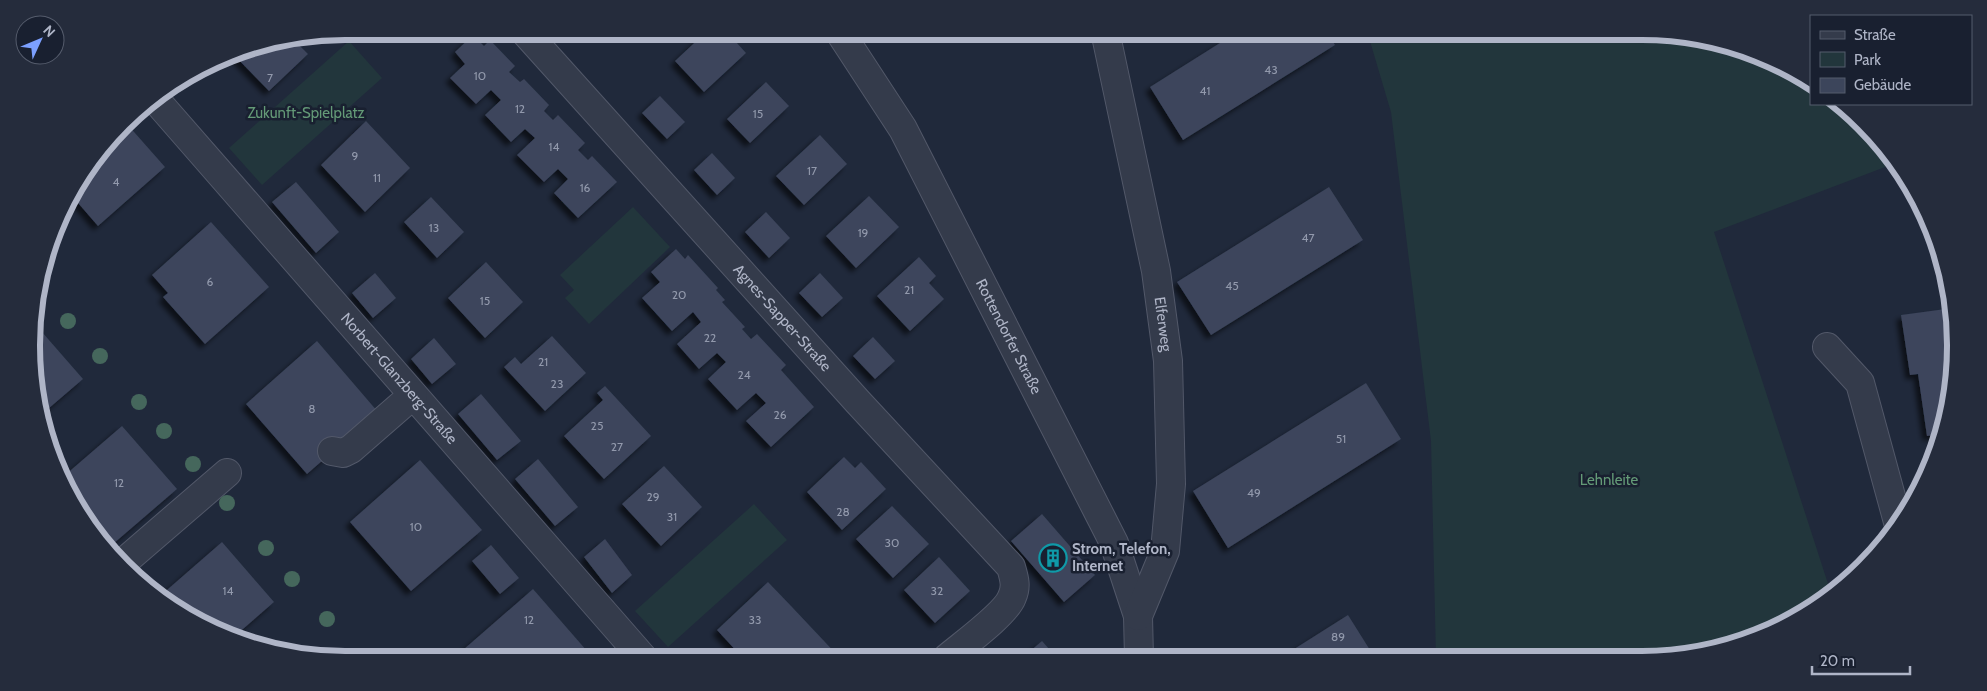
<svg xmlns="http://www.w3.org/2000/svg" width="1987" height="691" font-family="Cabin,sans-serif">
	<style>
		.green { fill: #22363c }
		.building { fill: #3c455b; filter: url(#shadow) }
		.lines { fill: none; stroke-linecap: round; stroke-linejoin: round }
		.minor-casing { stroke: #525869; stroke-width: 30 }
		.minor { stroke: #343b4b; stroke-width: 28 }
		.tree { fill: #45675c }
		.labels { text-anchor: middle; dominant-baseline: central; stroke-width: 5; stroke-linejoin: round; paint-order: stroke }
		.number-label { font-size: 12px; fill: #9299ac }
		.park-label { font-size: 15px; fill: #649a77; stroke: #192030 }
		.street-label { font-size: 15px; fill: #afb5c7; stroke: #192030 }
		.poi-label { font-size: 15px; font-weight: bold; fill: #afb5c7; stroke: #192030; text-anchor: start }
		.rim { fill: none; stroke: #afb5c7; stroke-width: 6 }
	</style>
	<defs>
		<filter id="shadow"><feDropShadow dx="-4.5" dy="4.5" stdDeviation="2.5" flood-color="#0009"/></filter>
	</defs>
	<rect width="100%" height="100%" fill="#20293b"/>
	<path class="green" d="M 1367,31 L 1642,31 L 1723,42 L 1811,85 L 1811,104 L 1839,104 L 1893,164 L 1714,232 L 1831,593 L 1780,627 L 1683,657 L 1436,658 L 1431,441 L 1391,112 Z
		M 349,41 L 382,78 L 262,185 L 229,148 Z
		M 633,207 L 670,247 L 589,324 L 565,298 L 574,290 L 560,275 Z
		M 754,504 L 787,540 L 668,647 L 635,611 Z"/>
	<path class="building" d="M 707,31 L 726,31 L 746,53 L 704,92 L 675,61 Z
		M 1239,31 L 1326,31 L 1335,45 L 1183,140 L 1150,87 Z
		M 473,35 L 484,46 L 490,40 L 515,66 L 509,72 L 520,82 L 524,79 L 549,105 L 544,111 L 553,120 L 558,115 L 585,143 L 578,150 L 588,160 L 592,156 L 617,182 L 578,218 L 554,193 L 568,179 L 558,169 L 544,182 L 517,155 L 535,138 L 525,129 L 511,142 L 485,115 L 501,100 L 491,90 L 476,104 L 450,78 L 465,64 L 455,52 Z
		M 295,41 L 308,54 L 269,91 L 233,54 Z
		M 766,82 L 789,106 L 750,143 L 727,119 Z
		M 660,96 L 685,122 L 667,139 L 642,113 Z
		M 366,121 L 410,168 L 365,212 L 321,165 Z
		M 127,124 L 165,167 L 98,226 L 72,196 Z
		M 820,135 L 847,164 L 804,205 L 776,176 Z
		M 712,153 L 735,178 L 717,195 L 694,170 Z
		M 296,182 L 339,232 L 316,253 L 272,202 Z
		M 1329,187 L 1363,240 L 1211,335 L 1177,282 Z
		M 869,196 L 899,227 L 856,268 L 826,236 Z
		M 431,197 L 464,232 L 437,258 L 404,222 Z
		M 766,212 L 790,238 L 769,258 L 745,232 Z
		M 211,222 L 269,287 L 205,344 L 163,297 L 168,293 L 152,275 Z
		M 676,249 L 685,259 L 688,255 L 718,288 L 716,290 L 725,300 L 722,302 L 745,327 L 742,329 L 751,339 L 757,334 L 786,365 L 781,370 L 814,407 L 771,447 L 746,421 L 766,403 L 756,393 L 737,410 L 708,379 L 726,362 L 717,353 L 699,369 L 677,344 L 701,322 L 693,312 L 672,331 L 642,298 L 660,282 L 651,272 Z
		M 919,257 L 936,276 L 929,283 L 944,299 L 910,331 L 877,296 Z
		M 486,262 L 523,302 L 485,338 L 448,298 Z
		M 375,273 L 396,298 L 373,318 L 352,293 Z
		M 820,273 L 843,298 L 822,317 L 799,293 Z
		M 1953,308 L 1945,427 L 1937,447 L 1935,435 L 1927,436 L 1918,374 L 1910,375 L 1901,315 Z
		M 35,324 L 83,379 L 41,415 L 38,366 Z
		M 552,336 L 586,373 L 545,411 L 504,367 L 515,357 L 521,364 Z
		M 873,337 L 895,361 L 875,379 L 853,356 Z
		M 434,338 L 456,364 L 432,384 L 411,359 Z
		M 317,341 L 378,412 L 307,474 L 246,404 Z
		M 1366,383 L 1401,439 L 1228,548 L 1193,491 Z
		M 605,386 L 651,436 L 604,479 L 564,436 L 603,400 L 597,393 Z
		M 481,394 L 521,441 L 497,460 L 458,414 Z
		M 122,426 L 177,489 L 113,544 L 75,500 L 64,476 Z
		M 844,457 L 855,468 L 861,462 L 886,489 L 842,530 L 807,492 Z
		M 538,459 L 578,507 L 555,526 L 515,479 Z
		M 420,460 L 482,530 L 411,591 L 350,522 Z
		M 664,466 L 702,507 L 661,546 L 622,504 Z
		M 892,506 L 929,544 L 893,578 L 856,539 Z
		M 1042,514 L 1095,575 L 1064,602 L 1011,541 Z
		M 605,539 L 632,575 L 612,593 L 584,557 Z
		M 222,542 L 274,602 L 235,636 L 171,607 L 160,596 Z
		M 491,545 L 519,578 L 500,594 L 472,561 Z
		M 939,557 L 970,591 L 935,623 L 904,590 Z
		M 768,582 L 792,607 L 841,659 L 744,659 L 741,656 L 717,630 Z
		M 533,589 L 594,659 L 472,659 L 463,650 Z
		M 1348,615 L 1375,658 L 1280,658 Z
		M 1042,641 L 1057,658 L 1022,658 Z"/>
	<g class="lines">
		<g class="minor-casing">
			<g id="minor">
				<path id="s1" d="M 524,31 L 858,402 L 1011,567 C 1014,578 1017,586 1012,597 C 1006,614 961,646 946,659"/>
				<path id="s2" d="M 839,31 L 903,129 L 1114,543 L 1138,616 L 1139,658"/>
				<path id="s3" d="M 1105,31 L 1156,271 L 1168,361 L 1171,484 L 1165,551 L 1138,616"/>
				<path id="s4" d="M 155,99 L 644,659"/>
				<path d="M 1827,347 L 1860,383 L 1898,522"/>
				<path d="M 332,451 L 343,453 L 351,449 L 413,395"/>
				<path d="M 125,561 L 227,473"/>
			</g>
		</g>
		<use href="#minor" class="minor"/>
	</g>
	<g class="tree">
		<circle cx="68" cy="321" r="8"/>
		<circle cx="100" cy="356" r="8"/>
		<circle cx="139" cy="402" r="8"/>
		<circle cx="164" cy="431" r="8"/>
		<circle cx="193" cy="464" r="8"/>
		<circle cx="227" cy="503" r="8"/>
		<circle cx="266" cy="548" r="8"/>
		<circle cx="292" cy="579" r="8"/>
		<circle cx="327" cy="619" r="8"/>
	</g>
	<defs>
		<g id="building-ring" transform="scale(1.4375)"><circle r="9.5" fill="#192030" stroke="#0f9aa8" stroke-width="1.5"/><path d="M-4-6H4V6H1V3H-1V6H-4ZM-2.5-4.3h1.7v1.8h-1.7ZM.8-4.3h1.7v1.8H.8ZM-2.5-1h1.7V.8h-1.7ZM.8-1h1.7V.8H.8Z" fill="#0f9aa8"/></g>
	</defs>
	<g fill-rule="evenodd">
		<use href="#building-ring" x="1053" y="558"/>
	</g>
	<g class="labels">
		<g class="number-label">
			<text x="1271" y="69">43</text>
			<text x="480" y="75">10</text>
			<text x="270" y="77">7</text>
			<text x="1205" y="90">41</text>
			<text x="520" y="108">12</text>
			<text x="758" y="113">15</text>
			<text x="554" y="146">14</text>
			<text x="355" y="155">9</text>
			<text x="812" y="170">17</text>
			<text x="377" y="177">11</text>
			<text x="116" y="181">4</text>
			<text x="585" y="187">16</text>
			<text x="434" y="227">13</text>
			<text x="863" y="232">19</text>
			<text x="1308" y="237">47</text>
			<text x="210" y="281">6</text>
			<text x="1232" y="285">45</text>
			<text x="909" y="289">21</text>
			<text x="679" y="294">20</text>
			<text x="485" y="300">15</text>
			<text x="710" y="337">22</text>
			<text x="543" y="361">21</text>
			<text x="744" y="374">24</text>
			<text x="557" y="383">23</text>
			<text x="312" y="408">8</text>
			<text x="780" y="414">26</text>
			<text x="597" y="425">25</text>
			<text x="1341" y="438">51</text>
			<text x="617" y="446">27</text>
			<text x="119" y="482">12</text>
			<text x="1254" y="492">49</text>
			<text x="653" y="496">29</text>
			<text x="843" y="511">28</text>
			<text x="672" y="516">31</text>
			<text x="416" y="526">10</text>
			<text x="892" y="542">30</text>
			<text x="228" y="590">14</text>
			<text x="937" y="590">32</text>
			<text x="529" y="619">12</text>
			<text x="755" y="619">33</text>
			<text x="1338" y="636">89</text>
		</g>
		<g class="park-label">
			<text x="306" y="113">Zukunft-Spielplatz</text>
			<text x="1609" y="480">Lehnleite</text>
		</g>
		<g class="street-label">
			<text stroke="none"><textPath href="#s1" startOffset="386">Agnes-Sapper-Straße</textPath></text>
			<text stroke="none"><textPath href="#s3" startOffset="299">Elferweg</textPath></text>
			<text stroke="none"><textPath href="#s2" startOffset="350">Rottendorfer Straße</textPath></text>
			<text stroke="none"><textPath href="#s4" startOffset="371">Norbert-Glanzberg-Straße</textPath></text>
		</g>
		<g class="poi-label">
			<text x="1072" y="549">Strom, Telefon,<tspan x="1072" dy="17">Internet</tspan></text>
		</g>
	</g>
	<path d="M0 0H1987V691H0ZM345 40H1642A305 305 0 0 1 1947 345V346A305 305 0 0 1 1642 651H345A305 305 0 0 1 40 346V345A305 305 0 0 1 345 40Z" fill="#252c3c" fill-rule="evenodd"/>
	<path class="rim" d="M345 40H1642A305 305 0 0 1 1947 345V346A305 305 0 0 1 1642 651H345A305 305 0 0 1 40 346V345A305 305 0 0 1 345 40Z"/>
	<rect x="1810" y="15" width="162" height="90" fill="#192030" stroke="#555c6c"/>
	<rect x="1820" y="31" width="25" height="8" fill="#343b4b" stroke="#555c6c"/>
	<text x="1854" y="40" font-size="15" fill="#afb5c7">Straße</text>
	<rect x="1820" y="52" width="25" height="15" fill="#22363c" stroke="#555c6c"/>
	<text x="1854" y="65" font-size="15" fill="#afb5c7">Park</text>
	<rect x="1820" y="78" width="25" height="15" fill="#3c455b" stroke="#555c6c"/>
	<text x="1854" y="90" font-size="15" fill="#afb5c7">Gebäude</text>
	<g transform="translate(40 40) rotate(46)"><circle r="24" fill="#192030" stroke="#555c6c"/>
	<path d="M0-4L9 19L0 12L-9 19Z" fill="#7ca0ff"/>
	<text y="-8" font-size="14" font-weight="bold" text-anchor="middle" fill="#afb5c7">N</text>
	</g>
	<path d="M1812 666v8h98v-8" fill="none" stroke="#afb5c7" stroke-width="2.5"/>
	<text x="1820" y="666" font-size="15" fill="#afb5c7" stroke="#192030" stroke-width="4" paint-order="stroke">20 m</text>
</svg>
